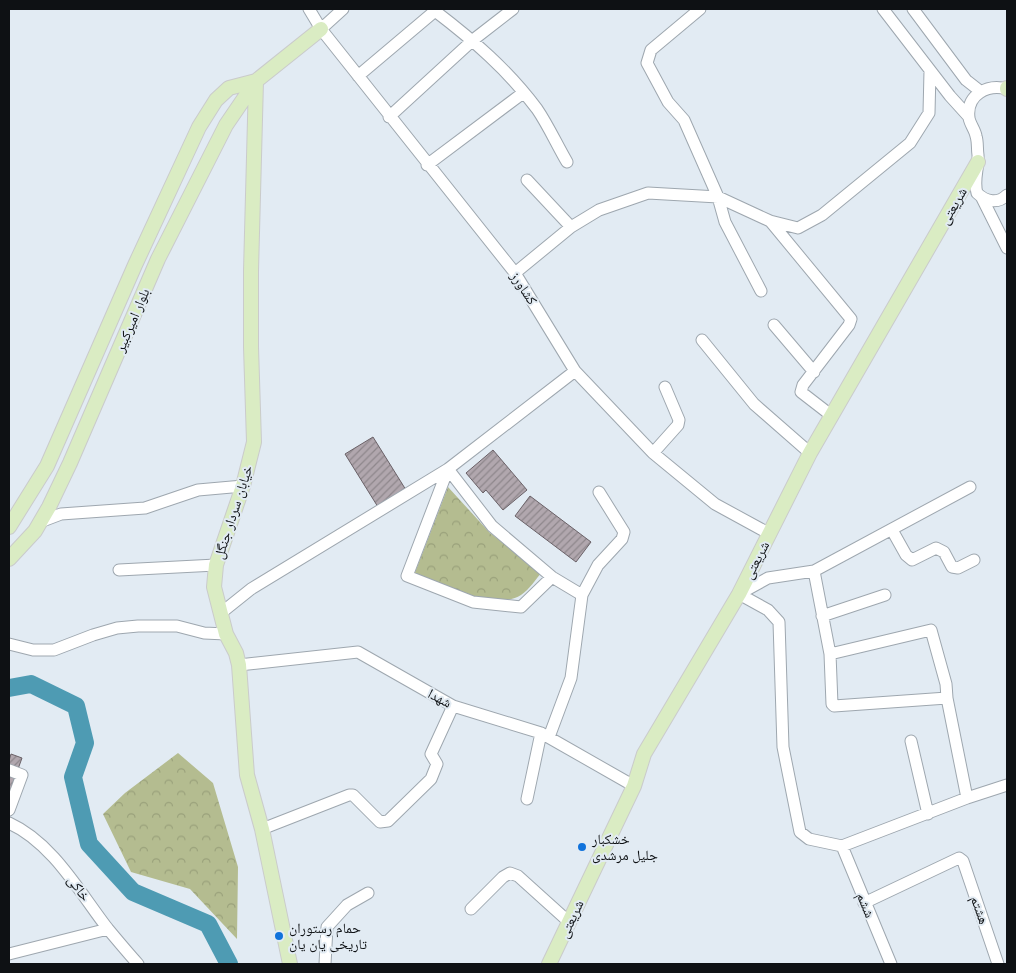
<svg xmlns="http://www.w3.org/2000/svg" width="1016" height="973" font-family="Lora,'Noto Naskh Arabic',serif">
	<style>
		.park { fill: url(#park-crowns) }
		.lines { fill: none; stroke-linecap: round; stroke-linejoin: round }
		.river { stroke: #4e9bb3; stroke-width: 18 }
		.building { fill: url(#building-hatch); stroke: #6a6167 }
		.minor-casing { stroke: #9ea7af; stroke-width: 13 }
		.major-casing { stroke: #cacbcb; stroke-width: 16 }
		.minor { stroke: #fff; stroke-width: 11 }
		.major { stroke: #daecc3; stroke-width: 14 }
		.poi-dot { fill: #1072db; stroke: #e2ebf3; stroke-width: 2 }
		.labels { text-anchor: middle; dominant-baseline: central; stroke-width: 4; stroke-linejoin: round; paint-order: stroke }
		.street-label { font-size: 14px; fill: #0e1114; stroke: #e2ebf3 }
		.poi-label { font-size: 14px; fill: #0e1114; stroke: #e2ebf3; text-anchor: start }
	</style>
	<defs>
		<pattern id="park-crowns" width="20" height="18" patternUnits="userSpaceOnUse" patternTransform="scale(1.25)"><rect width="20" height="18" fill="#b4bc90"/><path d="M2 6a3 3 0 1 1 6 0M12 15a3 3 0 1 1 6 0" fill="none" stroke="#9aa17b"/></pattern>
		<pattern id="building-hatch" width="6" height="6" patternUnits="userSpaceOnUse" patternTransform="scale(1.25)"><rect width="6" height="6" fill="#b1a7ae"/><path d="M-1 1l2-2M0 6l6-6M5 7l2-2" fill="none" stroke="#8e878c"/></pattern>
	</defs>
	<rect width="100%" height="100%" fill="#e2ebf3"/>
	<path class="park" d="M 448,487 L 490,533 L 542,572 C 536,579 529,590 521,595 C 493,612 442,585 414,575 Z
		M 178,753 L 213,783 L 238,867 L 237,939 L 190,889 L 131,872 L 103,814 L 125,793 Z"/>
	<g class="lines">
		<path class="river" d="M 9,688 L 31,684 L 76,706 L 85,743 L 73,777 L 89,844 L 133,892 L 208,924 L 229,964"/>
	</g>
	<path class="building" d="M 373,437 L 406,490 L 378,507 L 345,454 Z
		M 493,450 L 527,490 L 503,510 L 486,490 L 483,493 L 466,473 Z
		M 530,496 L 591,542 L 576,562 L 515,516 Z
		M 11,754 L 22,758 L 9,794 L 9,761 Z"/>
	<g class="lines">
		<g class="minor-casing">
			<path id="minor" d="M 309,9 L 321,29 L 515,273 L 575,371 L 653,453 L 715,504 L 770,534
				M 700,9 L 651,50 L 647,63 L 668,102 L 684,120 L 718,197 L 725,222 L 761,291
				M 883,9 L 950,96 L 969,117
				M 913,9 L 966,80 L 980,91
				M 321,29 L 343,9
				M 358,76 L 435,11 C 473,40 508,70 537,109 C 548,125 557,145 567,162
				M 1007,89 C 988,84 966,94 969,118 C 970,124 975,130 976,136 C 978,142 977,149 978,155 C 979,168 973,180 977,193 C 986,202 998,204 1007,195
				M 389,117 L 473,40 L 513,9
				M 427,165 L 523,93
				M 527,180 L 571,227
				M 982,198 L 1007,248
				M 771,222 L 851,319 L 849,325 L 803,385 L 801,392 L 832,416
				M 515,273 L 571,227 L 599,210 L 648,193 L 718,197 L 770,221 L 798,228 L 822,215 L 910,143 L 929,113 L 930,71
				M 774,325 L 814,372
				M 702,340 L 754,404 L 810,453
				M 653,453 L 678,425 L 679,420 L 665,387
				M 448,469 L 407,576 L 473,602 L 521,607 L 552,577
				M 448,469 L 492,526 L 552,577 L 582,595
				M 40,522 L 61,514 L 145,508 L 198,490 L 243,486
				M 892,530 L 906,555 L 912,560 L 936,548 L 944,552 L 952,567 L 958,568 L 974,560
				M 119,570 L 216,565
				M 814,571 L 830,654 L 832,704 L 834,706 L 947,698
				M 739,594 L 768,610 L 779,622 L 783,747 L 800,832 L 809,839 L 842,846 L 967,798 L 1007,785
				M 739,594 L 768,578 L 814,571 L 970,487
				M 221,613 L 251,589 L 448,469 L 575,371
				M 822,616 L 885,595
				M 9,644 L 33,650 L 54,650 L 93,635 L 117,628 L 138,626 L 177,626 L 204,633 L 226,634
				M 830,654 L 931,630 L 946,684 L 947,698 L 967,798
				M 239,665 L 358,652 L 453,706 L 541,733 L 634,786
				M 549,737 L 571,678 L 582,595 L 598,565 L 622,539 L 624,532 L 599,492
				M 911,741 L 928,814
				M 9,770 L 22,775 L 9,810
				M 527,799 L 541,733
				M 9,823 C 53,843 80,893 108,929 C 118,941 128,953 138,964
				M 262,829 L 349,795 L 353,795 L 380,822 L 388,821 L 431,779 L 437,764 L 431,754 L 453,706
				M 842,846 L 891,964
				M 864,903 L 959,858 L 963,861 L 998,964
				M 471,909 L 503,877 L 510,873 L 518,876 L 569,922
				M 9,954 L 108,929
				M 325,964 L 327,927 L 347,905 L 368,893"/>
		</g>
		<g class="major-casing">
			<path id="major" d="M 256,81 L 251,271 L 251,347 L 254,442 L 243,486 L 216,565 L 214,587 L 226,634 L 236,653 L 239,665 L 247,775 L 262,829 L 290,964
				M 1007,89 L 1007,88
				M 9,527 L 47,466 L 135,265 L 199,127 L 216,100 L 229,88 L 256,81
				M 9,559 L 35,531 L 49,507 L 70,463 L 158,259 L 226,125 L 256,81 L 321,29
				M 549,964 L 634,786 L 644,754 L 739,594 L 810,453 L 978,162"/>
		</g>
		<use href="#minor" class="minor"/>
		<use href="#major" class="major"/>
	</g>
	<g class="poi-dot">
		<circle cx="582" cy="847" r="5"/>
		<circle cx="279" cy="936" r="5"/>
	</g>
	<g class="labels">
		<g class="street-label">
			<text transform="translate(953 206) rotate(-60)">شریعتی</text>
			<text transform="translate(524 288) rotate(57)">کشاورز</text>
			<text transform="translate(132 320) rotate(-67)">بلوار امیرکبیر</text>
			<text transform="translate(233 512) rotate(-72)">خیابان سردار جنگل</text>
			<text transform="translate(756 560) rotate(-63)">شریعتی</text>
			<text transform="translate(440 698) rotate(28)">شهدا</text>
			<text transform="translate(79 888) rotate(54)">خاکی</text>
			<text transform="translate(866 905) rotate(68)">ششم</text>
			<text transform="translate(980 910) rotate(71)">هشتم</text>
			<text transform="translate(571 919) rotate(-65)">شریعتی</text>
		</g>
		<g class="poi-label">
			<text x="592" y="839">خشکبار<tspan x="592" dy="16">جلیل مرشدی</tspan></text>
			<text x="289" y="928">حمام رستوران<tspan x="289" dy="16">تاریخی یان یان</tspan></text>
		</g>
	</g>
	<rect width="1016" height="973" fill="none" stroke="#0e1114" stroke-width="20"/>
</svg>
